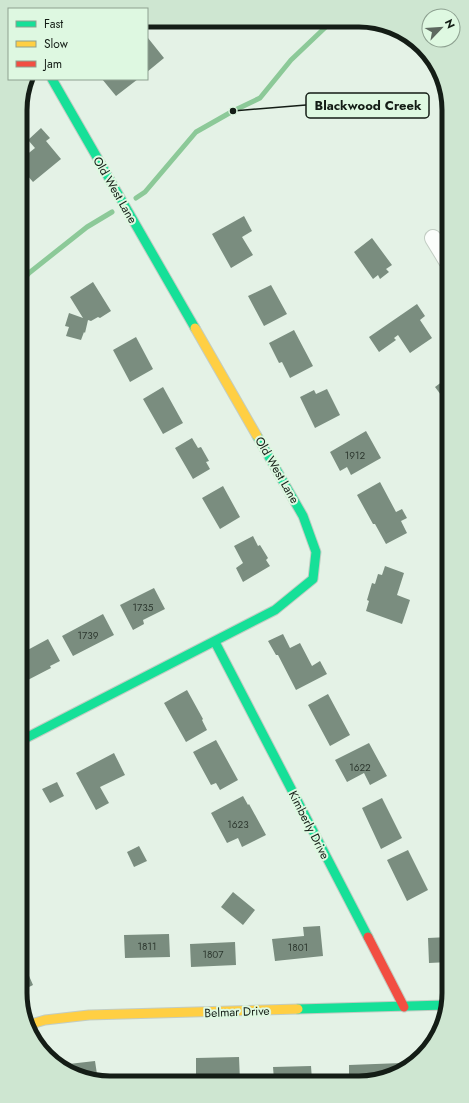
<svg xmlns="http://www.w3.org/2000/svg" width="469" height="1103" font-family="Jost,sans-serif">
	<style>
		.lines { fill: none; stroke-linecap: round; stroke-linejoin: round }
		.stream { stroke: #8cc998; stroke-width: 5 }
		.building { fill: #7a8d7f }
		.street-casing { stroke: #c2cdc3; stroke-width: 18 }
		.fast-casing { stroke: #c2cdc3; stroke-width: 11 }
		.slow-casing { stroke: #c2cdc3; stroke-width: 11 }
		.jam-casing { stroke: #c2cdc3; stroke-width: 11 }
		.street { stroke: #fbfdfb; stroke-width: 16 }
		.fast { stroke: #16e098; stroke-width: 9 }
		.slow { stroke: #ffcf43; stroke-width: 9 }
		.jam { stroke: #f24e42; stroke-width: 9 }
		.labels { text-anchor: middle; dominant-baseline: central; stroke-width: 4; stroke-linejoin: round; paint-order: stroke }
		.number-label { font-size: 10px; fill: #2e3930 }
		.street-label { font-size: 12px; fill: #141d16; stroke: #def8e1 }
		.rim { fill: none; stroke: #141d16; stroke-width: 5 }
		.leader { fill: none; stroke: #141d16; stroke-width: 1.5 }
		.callout-dot { fill: #141d16; stroke: #def8e1; stroke-width: 1.5 }
		.callout { fill: #def8e1; stroke: #141d16; stroke-width: 1.5 }
		.callout-label { font-size: 13px; text-anchor: middle; font-weight: bold; fill: #141d16 }
	</style>
	<rect width="100%" height="100%" fill="#e4f2e6"/>
	<g class="lines">
		<path class="stream" d="M 136,198 L 145,192 L 196,132 L 233,111 L 260,98 L 291,60 L 332,21
			M 21,283 L 29,273 L 87,227 L 112,212"/>
	</g>
	<path class="building" d="M 148,38 L 164,58 L 147,72 L 147,39 Z
		M 102,79 L 138,79 L 116,96 Z
		M 41,128 L 50,138 L 46,141 L 61,159 L 33,182 L 20,167 L 20,160 L 35,148 L 28,140 Z
		M 244,216 L 252,231 L 242,237 L 253,255 L 231,268 L 212,234 Z
		M 372,238 L 392,265 L 386,269 L 389,272 L 380,279 L 378,275 L 373,279 L 354,252 Z
		M 93,282 L 111,311 L 100,318 L 98,317 L 91,321 L 88,320 L 85,333 L 84,332 L 81,340 L 66,336 L 69,327 L 65,326 L 69,313 L 83,318 L 70,297 Z
		M 271,285 L 287,314 L 264,326 L 248,296 Z
		M 417,304 L 425,316 L 420,320 L 432,338 L 410,353 L 398,335 L 394,338 L 396,340 L 379,352 L 369,337 Z
		M 294,330 L 313,366 L 290,378 L 282,362 L 279,363 L 269,343 Z
		M 136,337 L 153,369 L 130,382 L 113,350 Z
		M 447,378 L 447,403 L 435,387 Z
		M 163,387 L 183,423 L 163,434 L 143,399 Z
		M 327,389 L 340,415 L 315,428 L 300,397 L 314,390 L 316,394 Z
		M 366,431 L 381,458 L 351,475 L 347,467 L 340,471 L 330,452 Z
		M 192,438 L 198,448 L 201,447 L 209,461 L 206,462 L 210,469 L 193,479 L 175,448 Z
		M 380,482 L 396,512 L 402,509 L 407,518 L 401,521 L 407,533 L 386,544 L 375,524 L 373,524 L 357,495 Z
		M 223,486 L 240,517 L 220,529 L 202,498 Z
		M 253,536 L 258,546 L 260,545 L 268,558 L 266,560 L 270,566 L 243,582 L 236,568 L 243,563 L 234,546 Z
		M 385,566 L 404,573 L 397,595 L 410,600 L 402,624 L 366,611 L 369,601 L 367,600 L 372,583 L 375,584 L 378,574 L 382,575 Z
		M 154,588 L 165,609 L 143,620 L 144,624 L 133,630 L 120,605 Z
		M 103,614 L 114,635 L 73,656 L 62,636 Z
		M 283,634 L 290,648 L 300,643 L 312,666 L 320,661 L 327,674 L 296,690 L 278,655 L 276,655 L 268,641 Z
		M 48,639 L 60,661 L 50,666 L 51,668 L 22,683 L 22,653 Z
		M 187,690 L 203,719 L 202,720 L 207,730 L 186,742 L 164,703 Z
		M 328,694 L 350,735 L 330,746 L 308,705 Z
		M 216,740 L 238,780 L 220,790 L 216,783 L 211,785 L 193,752 Z
		M 369,743 L 387,776 L 370,785 L 364,773 L 347,782 L 335,760 Z
		M 114,753 L 125,775 L 100,787 L 109,803 L 96,810 L 76,773 Z
		M 57,782 L 64,796 L 50,803 L 42,789 Z
		M 243,796 L 248,805 L 249,804 L 266,835 L 242,847 L 238,838 L 227,843 L 211,813 Z
		M 382,798 L 402,838 L 381,849 L 362,808 Z
		M 139,846 L 147,861 L 134,867 L 127,852 Z
		M 408,850 L 428,890 L 407,901 L 387,860 Z
		M 233,892 L 255,910 L 243,925 L 221,907 Z
		M 320,926 L 323,956 L 275,961 L 272,939 L 304,936 L 303,927 Z
		M 169,934 L 170,957 L 125,958 L 124,935 Z
		M 449,937 L 449,962 L 429,963 L 428,938 Z
		M 235,942 L 236,965 L 191,967 L 190,944 Z
		M 23,962 L 33,985 L 23,990 Z
		M 239,1057 L 240,1081 L 196,1081 L 196,1058 Z
		M 95,1061 L 98,1081 L 93,1081 L 60,1065 Z
		M 402,1063 L 402,1067 L 382,1080 L 349,1080 L 349,1065 Z
		M 311,1066 L 312,1080 L 274,1080 L 273,1067 Z"/>
	<g class="lines">
		<g class="street-casing">
			<path id="street" d="M 433,238 L 447,261"/>
		</g>
		<g class="fast-casing">
			<path id="fast" d="M 52,79 L 195,328
				M 215,642 L 368,937
				M 22,740 L 275,610 L 313,579 L 316,552 L 303,516 L 257,436
				M 298,1009 L 446,1005"/>
		</g>
		<g class="slow-casing">
			<path id="slow" d="M 195,328 L 257,436
				M 28,1025 L 45,1020 L 89,1015 L 298,1009"/>
		</g>
		<g class="jam-casing">
			<path id="jam" d="M 368,937 L 404,1007"/>
		</g>
		<use href="#street" class="street"/>
		<use href="#fast" class="fast"/>
		<use href="#slow" class="slow"/>
		<use href="#jam" class="jam"/>
	</g>
	<g class="labels">
		<g class="number-label">
			<text x="355" y="455">1912</text>
			<text x="143" y="607">1735</text>
			<text x="88" y="635">1739</text>
			<text x="360" y="767">1622</text>
			<text x="238" y="824">1623</text>
			<text x="147" y="946">1811</text>
			<text x="298" y="947">1801</text>
			<text x="213" y="954">1807</text>
		</g>
		<g class="street-label">
			<text transform="translate(115 190) rotate(60)">Old West Lane</text>
			<text transform="translate(277 470) rotate(60)">Old West Lane</text>
			<text transform="translate(309 825) rotate(63)">Kimberly Drive</text>
			<text transform="translate(237 1012) rotate(-2)">Belmar Drive</text>
		</g>
	</g>
	<path d="M0 0H469V1103H0ZM110 27H359A83 83 0 0 1 442 110V993A83 83 0 0 1 359 1076H110A83 83 0 0 1 27 993V110A83 83 0 0 1 110 27Z" fill="#cee6d1" fill-rule="evenodd"/>
	<path class="rim" d="M110 27H359A83 83 0 0 1 442 110V993A83 83 0 0 1 359 1076H110A83 83 0 0 1 27 993V110A83 83 0 0 1 110 27Z"/>
	<path class="leader" d="M233 111L306 105"/>
	<circle class="callout-dot" cx="233" cy="111" r="4"/>
	<rect class="callout" x="306" y="93" width="123" height="25" rx="4"/>
	<g class="callout-label">
		<text x="368" y="110">Blackwood Creek</text>
	</g>
	<rect x="8" y="8" width="140" height="72" fill="#def8e1" stroke="#8da090"/>
	<rect x="16" y="21" width="20" height="6" fill="#16e098" stroke="#8da090"/>
	<text x="44" y="28" font-size="12" fill="#141d16">Fast</text>
	<rect x="16" y="41" width="20" height="6" fill="#ffcf43" stroke="#8da090"/>
	<text x="44" y="48" font-size="12" fill="#141d16">Slow</text>
	<rect x="16" y="61" width="20" height="6" fill="#f24e42" stroke="#8da090"/>
	<text x="44" y="68" font-size="12" fill="#141d16">Jam</text>
	<g transform="translate(441 28) rotate(65)"><circle r="19" fill="#def8e1" stroke="#8da090"/>
	<path d="M0-3L7 15L0 10L-7 15Z" fill="#5d685f"/>
	<text y="-6" font-size="11" font-weight="bold" text-anchor="middle" fill="#141d16">N</text>
	</g>
</svg>
